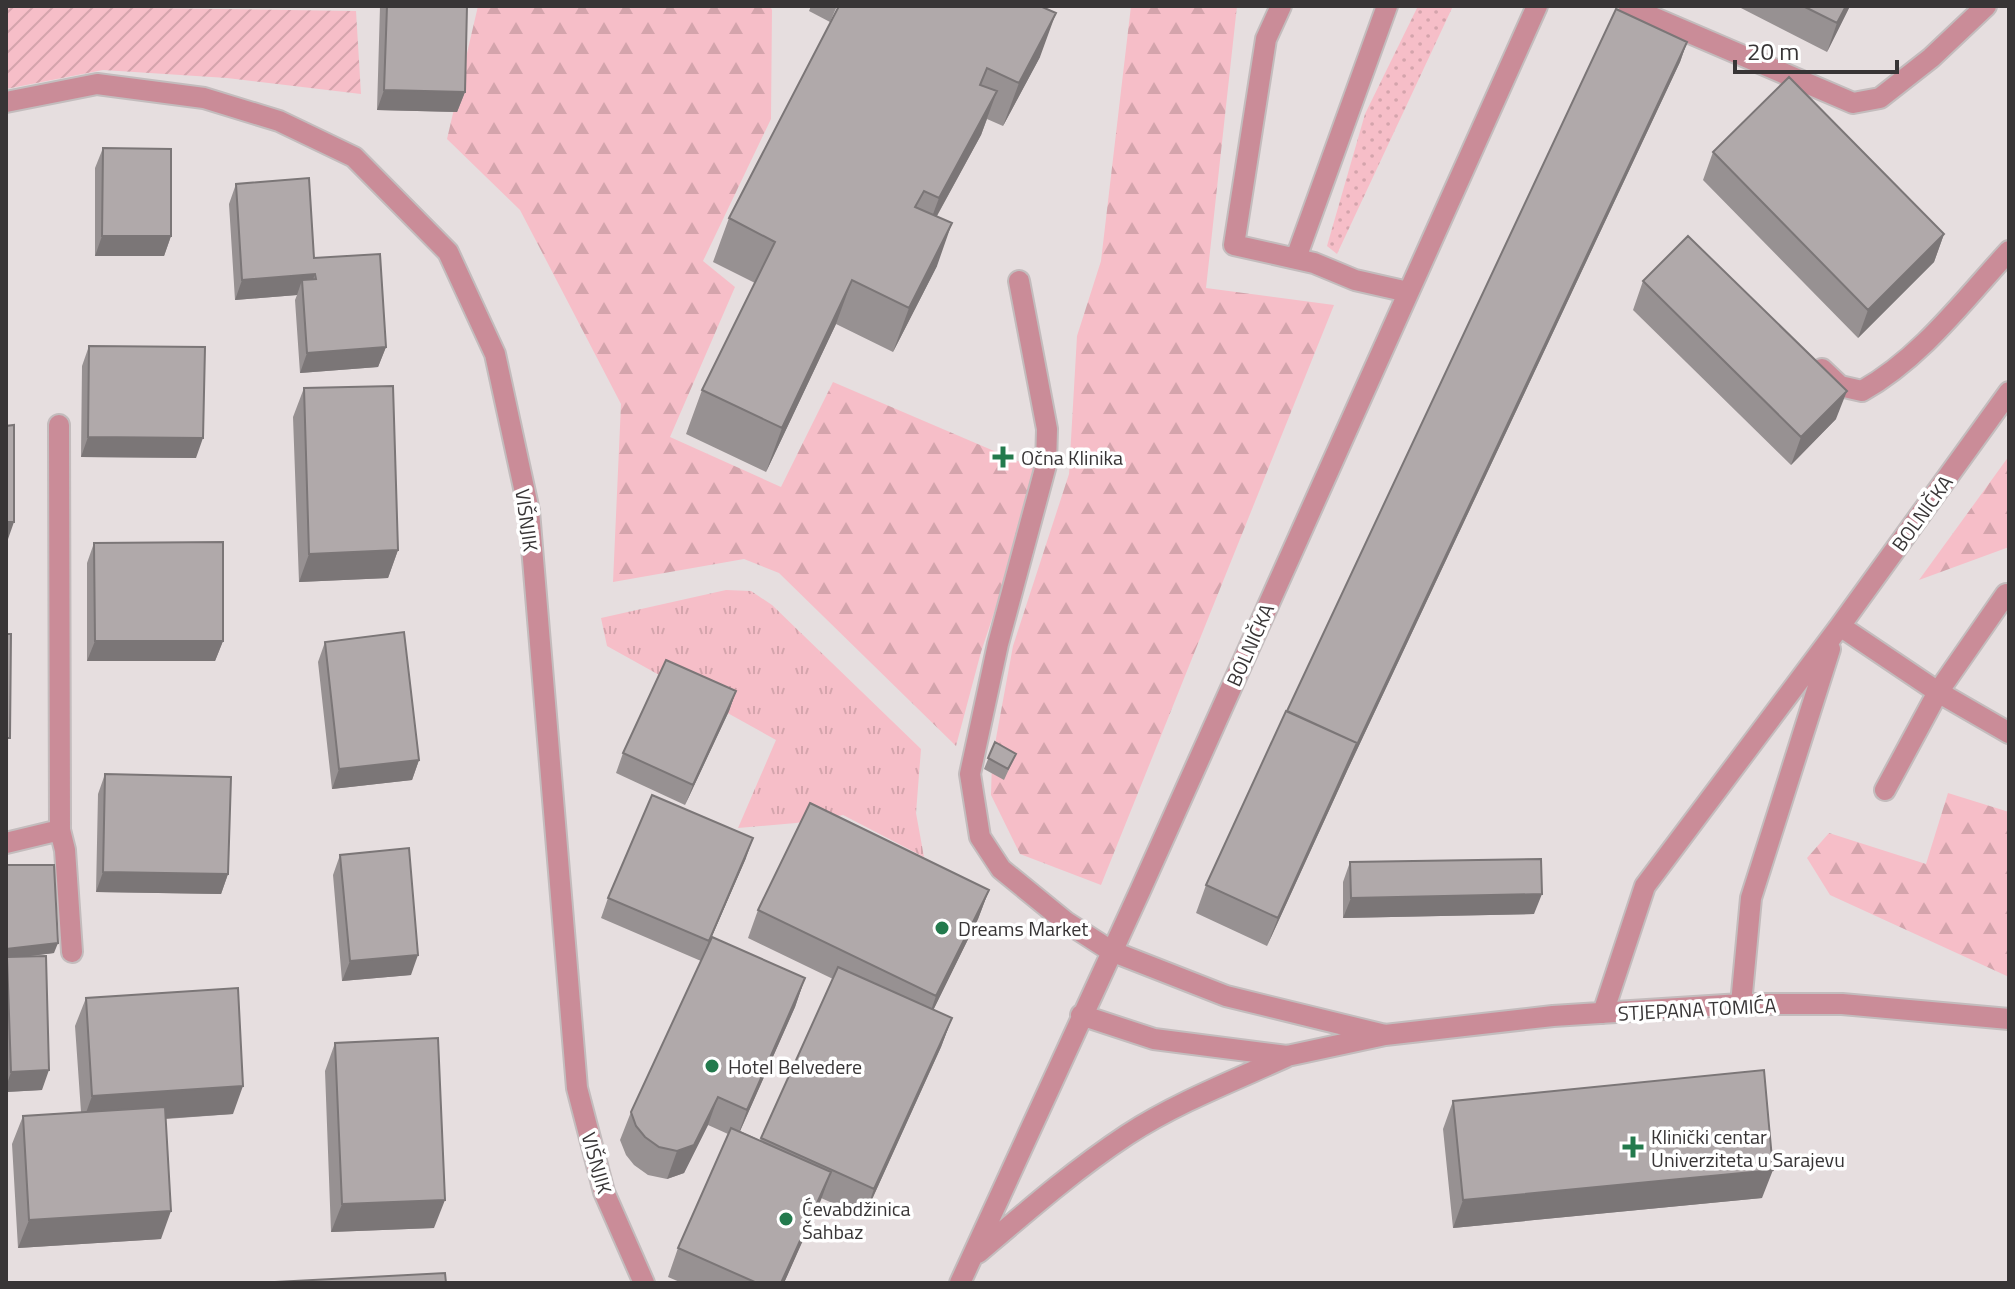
<svg xmlns="http://www.w3.org/2000/svg" width="2015" height="1289" font-family="'Titillium Web',sans-serif">
	<style>
		.grass { fill: url(#grass-dots) }
		.forest { fill: url(#forest-firs) }
		.park { fill: url(#park-tufts) }
		.garden { fill: url(#garden-furrows) }
		.lines { fill: none; stroke-linecap: round; stroke-linejoin: round }
		.minor-casing { stroke: #c3bcbd; stroke-width: 24 }
		.minor { stroke: #ca8c98; stroke-width: 20 }
		.wall { fill: #979192 }
		.shaded-wall { fill: #7b7677 }
		.building { fill: #b0a9aa; stroke: #7b7677; stroke-width: 2 }
		.poi-dot { fill: #237a4d; stroke: #fff; stroke-width: 3 }
		.labels { text-anchor: middle; dominant-baseline: central; stroke-width: 7; stroke-linejoin: round; paint-order: stroke }
		.poi-label { font-size: 20px; fill: #383536; stroke: #fff; text-anchor: start }
		.street-label { font-size: 20px; fill: #383536; stroke: #fff }
	</style>
	<defs>
		<pattern id="grass-dots" width="8" height="8" patternUnits="userSpaceOnUse" patternTransform="scale(2)"><rect width="8" height="8" fill="#f6bec8"/><path d="M2 2h.1M6 6h.1" fill="none" stroke="#d4a4ac" stroke-width="1.8" stroke-linecap="round"/></pattern>
		<pattern id="forest-firs" width="22" height="20" patternUnits="userSpaceOnUse" patternTransform="scale(2)"><rect width="22" height="20" fill="#f6bec8"/><path d="M5 1l3.5 6h-7zM16 11l3.5 6h-7z" fill="#d4a4ac"/></pattern>
		<pattern id="park-tufts" width="24" height="20" patternUnits="userSpaceOnUse" patternTransform="scale(2)"><rect width="24" height="20" fill="#f6bec8"/><path d="M3 7l-1-3M5 7V3M7 7l1-3M15 17l-1-3M17 17v-4M19 17l1-3" fill="none" stroke="#d4a4ac"/></pattern>
		<pattern id="garden-furrows" width="10" height="10" patternUnits="userSpaceOnUse" patternTransform="scale(2)"><rect width="10" height="10" fill="#f6bec8"/><path d="M-1 1l2-2M0 10L10 0M9 11l2-2" fill="none" stroke="#d4a4ac"/></pattern>
	</defs>
	<rect width="100%" height="100%" fill="#e6dedf"/>
	<path class="grass" d="M 1418,6 L 1453,6 L 1337,254 L 1327,246 L 1365,114 Z"/>
	<path class="forest" d="M 478,6 L 770,6 L 772,10 L 771,119 L 703,261 L 735,287 L 670,437 L 781,487 L 833,382 L 1041,471 L 981,652 L 956,746 L 779,573 L 744,559 L 613,582 L 621,404 L 520,210 L 447,139 Z
		M 1131,6 L 1237,6 L 1206,288 L 1334,305 L 1101,885 L 1020,854 L 991,795 L 992,760 L 1013,646 L 1069,474 L 1077,336 L 1101,261 Z
		M 2009,456 L 2009,547 L 1919,580 Z
		M 1948,793 L 2009,812 L 2009,977 L 1830,895 L 1807,858 L 1829,833 L 1926,864 Z"/>
	<path class="park" d="M 726,590 L 751,591 L 772,605 L 921,749 L 916,813 L 924,857 L 843,815 L 796,823 L 738,828 L 776,740 L 607,646 L 601,618 Z"/>
	<path class="garden" d="M 6,6 L 356,11 L 361,94 L 227,78 L 103,70 L 6,89 Z"/>
	<g class="lines">
		<g class="minor-casing">
			<path id="minor" d="M 1281,6 L 1266,39 L 1234,245 L 1314,263 L 1355,280 L 1408,292
				M 1629,7 L 1853,103 L 1880,98 L 1931,58 L 1986,6
				M 6,102 L 97,84 L 204,98 L 279,121 L 354,157 L 448,252 L 495,354 L 529,511 L 577,1088 L 604,1192 L 644,1283
				M 1296,258 L 1387,6
				M 1019,281 L 1047,429 L 1046,465 L 998,644 L 970,774 L 980,837 L 1001,869 L 1066,922 L 1111,951 L 1226,996 L 1385,1035
				M 1822,369 L 1840,386 L 1862,391 C 1921,358 1964,300 2009,251
				M 1840,626 L 1938,692 L 2009,733
				M 1885,790 L 1938,692 L 2006,594
				M 60,830 L 65,850 L 72,952
				M 6,843 L 60,830 L 59,425
				M 1741,1004 L 1751,898 L 1830,649
				M 1603,1013 L 1645,886 L 1840,626 L 2009,392
				M 1081,1015 L 1154,1039 L 1287,1056 L 1385,1035 L 1553,1016 L 1741,1004 L 1842,1004 L 2009,1019
				M 978,1253 C 1026,1212 1074,1170 1127,1135 C 1176,1103 1233,1081 1286,1057
				M 960,1283 L 1140,891 L 1537,6"/>
		</g>
		<use href="#minor" class="minor"/>
	</g>
	<path class="wall" d="M 380,6 L 467,6 L 465,92 L 457,112 L 377,110 Z
		M 811,6 L 837,6 L 830,22 L 809,11 Z
		M 839,6 L 1040,57 L 1003,126 L 987,119 L 981,135 L 937,216 L 937,266 L 893,352 L 836,324 L 766,472 L 686,434 L 702,390 L 755,283 L 713,262 L 729,218 Z
		M 1737,6 L 1850,6 L 1827,52 Z
		M 1687,42 L 1680,62 L 1347,771 L 1267,946 L 1196,913 L 1206,885 L 1287,711 Z
		M 103,148 L 171,236 L 164,256 L 95,256 L 95,168 Z
		M 1713,152 L 1944,234 L 1934,262 L 1858,338 L 1703,180 Z
		M 236,184 L 314,258 L 386,347 L 378,367 L 300,373 L 295,300 L 297,295 L 235,300 L 229,204 Z
		M 1643,281 L 1836,419 L 1791,465 L 1633,310 Z
		M 89,346 L 196,458 L 81,457 L 82,366 Z
		M 304,388 L 398,550 L 388,578 L 299,582 L 293,417 Z
		M 94,543 L 223,641 L 215,661 L 87,661 L 87,563 Z
		M 325,642 L 419,760 L 412,780 L 332,789 L 318,662 Z
		M 736,691 L 729,711 L 685,805 L 616,773 L 623,753 Z
		M 995,742 L 1016,754 L 1004,780 L 984,769 Z
		M 105,774 L 228,874 L 221,894 L 96,892 L 98,794 Z
		M 340,855 L 411,975 L 342,981 L 333,875 Z
		M 746,858 L 705,952 L 805,978 L 795,1007 L 740,1131 L 760,1140 L 833,979 L 748,938 L 758,910 L 989,890 L 978,919 L 933,1010 L 952,1018 L 941,1047 L 864,1217 L 821,1198 L 784,1283 L 682,1283 L 668,1277 L 678,1248 L 728,1134 L 708,1125 L 684,1173 L 667,1179 L 648,1175 L 634,1165 L 626,1155 L 620,1140 L 631,1112 L 701,961 L 601,918 L 608,898 Z
		M 1350,862 L 1534,914 L 1343,918 L 1343,882 Z
		M 6,865 L 54,953 L 22,957 L 42,1090 L 6,1092 Z
		M 86,998 L 233,1114 L 166,1119 L 161,1239 L 18,1248 L 12,1144 L 23,1116 L 81,1112 L 75,1026 Z
		M 335,1043 L 434,1228 L 331,1232 L 325,1071 Z
		M 1453,1101 L 1762,1198 L 1453,1228 L 1443,1129 Z"/>
	<path class="shaded-wall" d="M 1846,6 L 1850,6 L 1827,52 L 1837,23 Z
		M 1056,13 L 1040,57 L 1003,126 L 1019,83 Z
		M 1687,42 L 1680,62 L 1347,771 L 1267,946 L 1278,918 L 1357,743 Z
		M 384,90 L 465,92 L 457,112 L 377,110 Z
		M 997,91 L 981,135 L 923,241 L 939,198 Z
		M 952,223 L 937,266 L 893,352 L 909,308 Z
		M 1944,234 L 1934,262 L 1858,338 L 1868,310 Z
		M 102,236 L 171,236 L 164,256 L 95,256 Z
		M 315,274 L 308,294 L 302,280 L 297,295 L 235,300 L 242,280 Z
		M 852,280 L 836,324 L 766,472 L 782,428 Z
		M 386,347 L 378,367 L 300,373 L 307,353 Z
		M 1847,391 L 1836,419 L 1791,465 L 1801,437 Z
		M 88,437 L 203,438 L 196,458 L 81,457 Z
		M 6,522 L 14,522 L 7,542 L 6,542 Z
		M 398,550 L 388,578 L 299,582 L 309,554 Z
		M 95,641 L 223,641 L 215,661 L 87,661 Z
		M 736,691 L 729,711 L 685,805 L 693,785 Z
		M 419,760 L 412,780 L 332,789 L 339,769 Z
		M 753,838 L 746,858 L 701,961 L 709,941 Z
		M 103,872 L 228,874 L 221,894 L 96,892 Z
		M 989,890 L 978,919 L 926,1025 L 936,996 Z
		M 1542,894 L 1534,914 L 1343,918 L 1351,898 Z
		M 58,943 L 54,953 L 6,959 L 6,949 Z
		M 418,955 L 411,975 L 342,981 L 350,961 Z
		M 805,978 L 795,1007 L 737,1138 L 747,1110 Z
		M 952,1018 L 941,1047 L 864,1217 L 874,1189 Z
		M 49,1070 L 42,1090 L 6,1092 L 6,1087 L 11,1072 Z
		M 243,1086 L 233,1114 L 82,1124 L 92,1096 Z
		M 718,1097 L 708,1125 L 684,1173 L 667,1179 L 677,1151 Z
		M 1773,1170 L 1762,1198 L 1453,1228 L 1463,1200 Z
		M 831,1172 L 821,1200 L 784,1283 L 781,1283 Z
		M 445,1200 L 434,1228 L 331,1232 L 342,1204 Z
		M 171,1211 L 161,1239 L 18,1248 L 29,1220 Z"/>
	<path class="building" d="M 387,6 L 467,6 L 465,92 L 384,90 Z
		M 839,6 L 1040,6 L 1056,13 L 1019,83 L 987,68 L 980,85 L 997,91 L 939,198 L 924,191 L 915,207 L 952,223 L 909,308 L 852,280 L 782,428 L 702,390 L 775,242 L 729,218 Z
		M 1803,6 L 1846,6 L 1837,23 Z
		M 1616,9 L 1687,42 L 1354,751 L 1357,743 L 1287,711 Z
		M 1789,77 L 1944,234 L 1868,310 L 1713,152 Z
		M 103,148 L 171,149 L 171,236 L 102,236 Z
		M 309,178 L 314,258 L 380,254 L 386,347 L 307,353 L 302,280 L 316,279 L 315,274 L 242,280 L 236,184 Z
		M 1688,236 L 1847,391 L 1801,437 L 1643,281 Z
		M 89,346 L 205,347 L 203,438 L 88,437 Z
		M 393,386 L 398,550 L 309,554 L 304,388 Z
		M 14,425 L 14,522 L 6,522 L 6,426 Z
		M 223,542 L 223,641 L 95,641 L 94,543 Z
		M 404,632 L 419,760 L 339,769 L 325,642 Z
		M 6,634 L 11,634 L 10,738 L 6,738 Z
		M 666,660 L 736,691 L 693,785 L 623,753 Z
		M 1286,711 L 1357,743 L 1278,918 L 1206,885 Z
		M 995,742 L 1016,754 L 1008,769 L 988,758 Z
		M 105,774 L 231,777 L 228,874 L 103,872 Z
		M 652,795 L 753,838 L 709,941 L 608,898 Z
		M 810,803 L 989,890 L 936,996 L 758,910 Z
		M 409,848 L 418,955 L 350,961 L 340,855 Z
		M 1541,859 L 1542,894 L 1351,898 L 1350,862 Z
		M 6,865 L 54,865 L 58,943 L 6,949 Z
		M 712,937 L 805,978 L 747,1110 L 718,1097 L 694,1145 L 677,1151 L 659,1147 L 645,1137 L 636,1126 L 631,1112 Z
		M 46,956 L 49,1070 L 11,1072 L 7,957 Z
		M 838,967 L 952,1018 L 874,1189 L 761,1138 Z
		M 238,988 L 243,1086 L 92,1096 L 86,998 Z
		M 438,1038 L 445,1200 L 342,1204 L 335,1043 Z
		M 1764,1070 L 1773,1170 L 1463,1200 L 1453,1101 Z
		M 165,1107 L 171,1211 L 29,1220 L 23,1116 Z
		M 731,1128 L 831,1172 L 781,1283 L 757,1283 L 678,1248 Z
		M 445,1273 L 446,1283 L 256,1283 Z"/>
	<g class="poi-dot">
		<path d="M999 445h8v8h8v8h-8v8h-8v-8h-8v-8h8z"/>
		<circle cx="942" cy="928" r="8"/>
		<circle cx="712" cy="1066" r="8"/>
		<path d="M1629 1135h8v8h8v8h-8v8h-8v-8h-8v-8h8z"/>
		<circle cx="786" cy="1219" r="8"/>
	</g>
	<g class="labels">
		<g class="poi-label">
			<text x="1021" y="457">Očna Klinika</text>
			<text x="958" y="928">Dreams Market</text>
			<text x="728" y="1066">Hotel Belvedere</text>
			<text x="1651" y="1136">Klinički centar<tspan x="1651" dy="23">Univerziteta u Sarajevu</tspan></text>
			<text x="802" y="1208">Ćevabdžinica<tspan x="802" dy="23">Šahbaz</tspan></text>
		</g>
		<g class="street-label">
			<text transform="translate(1922 513) rotate(-54)">BOLNIČKA</text>
			<text transform="translate(527 520) rotate(82)">VIŠNJIK</text>
			<text transform="translate(1250 645) rotate(-66)">BOLNIČKA</text>
			<text transform="translate(1697 1009) rotate(-3)">STJEPANA TOMIĆA</text>
			<text transform="translate(597 1163) rotate(74)">VIŠNJIK</text>
		</g>
	</g>
	<rect width="2015" height="1289" fill="none" stroke="#383536" stroke-width="16"/>
	<path d="M1735 60v12h162v-12" fill="none" stroke="#383536" stroke-width="4"/>
	<text x="1747" y="60" font-size="24" fill="#383536" stroke="#ffffff" stroke-width="6" paint-order="stroke">20 m</text>
</svg>
